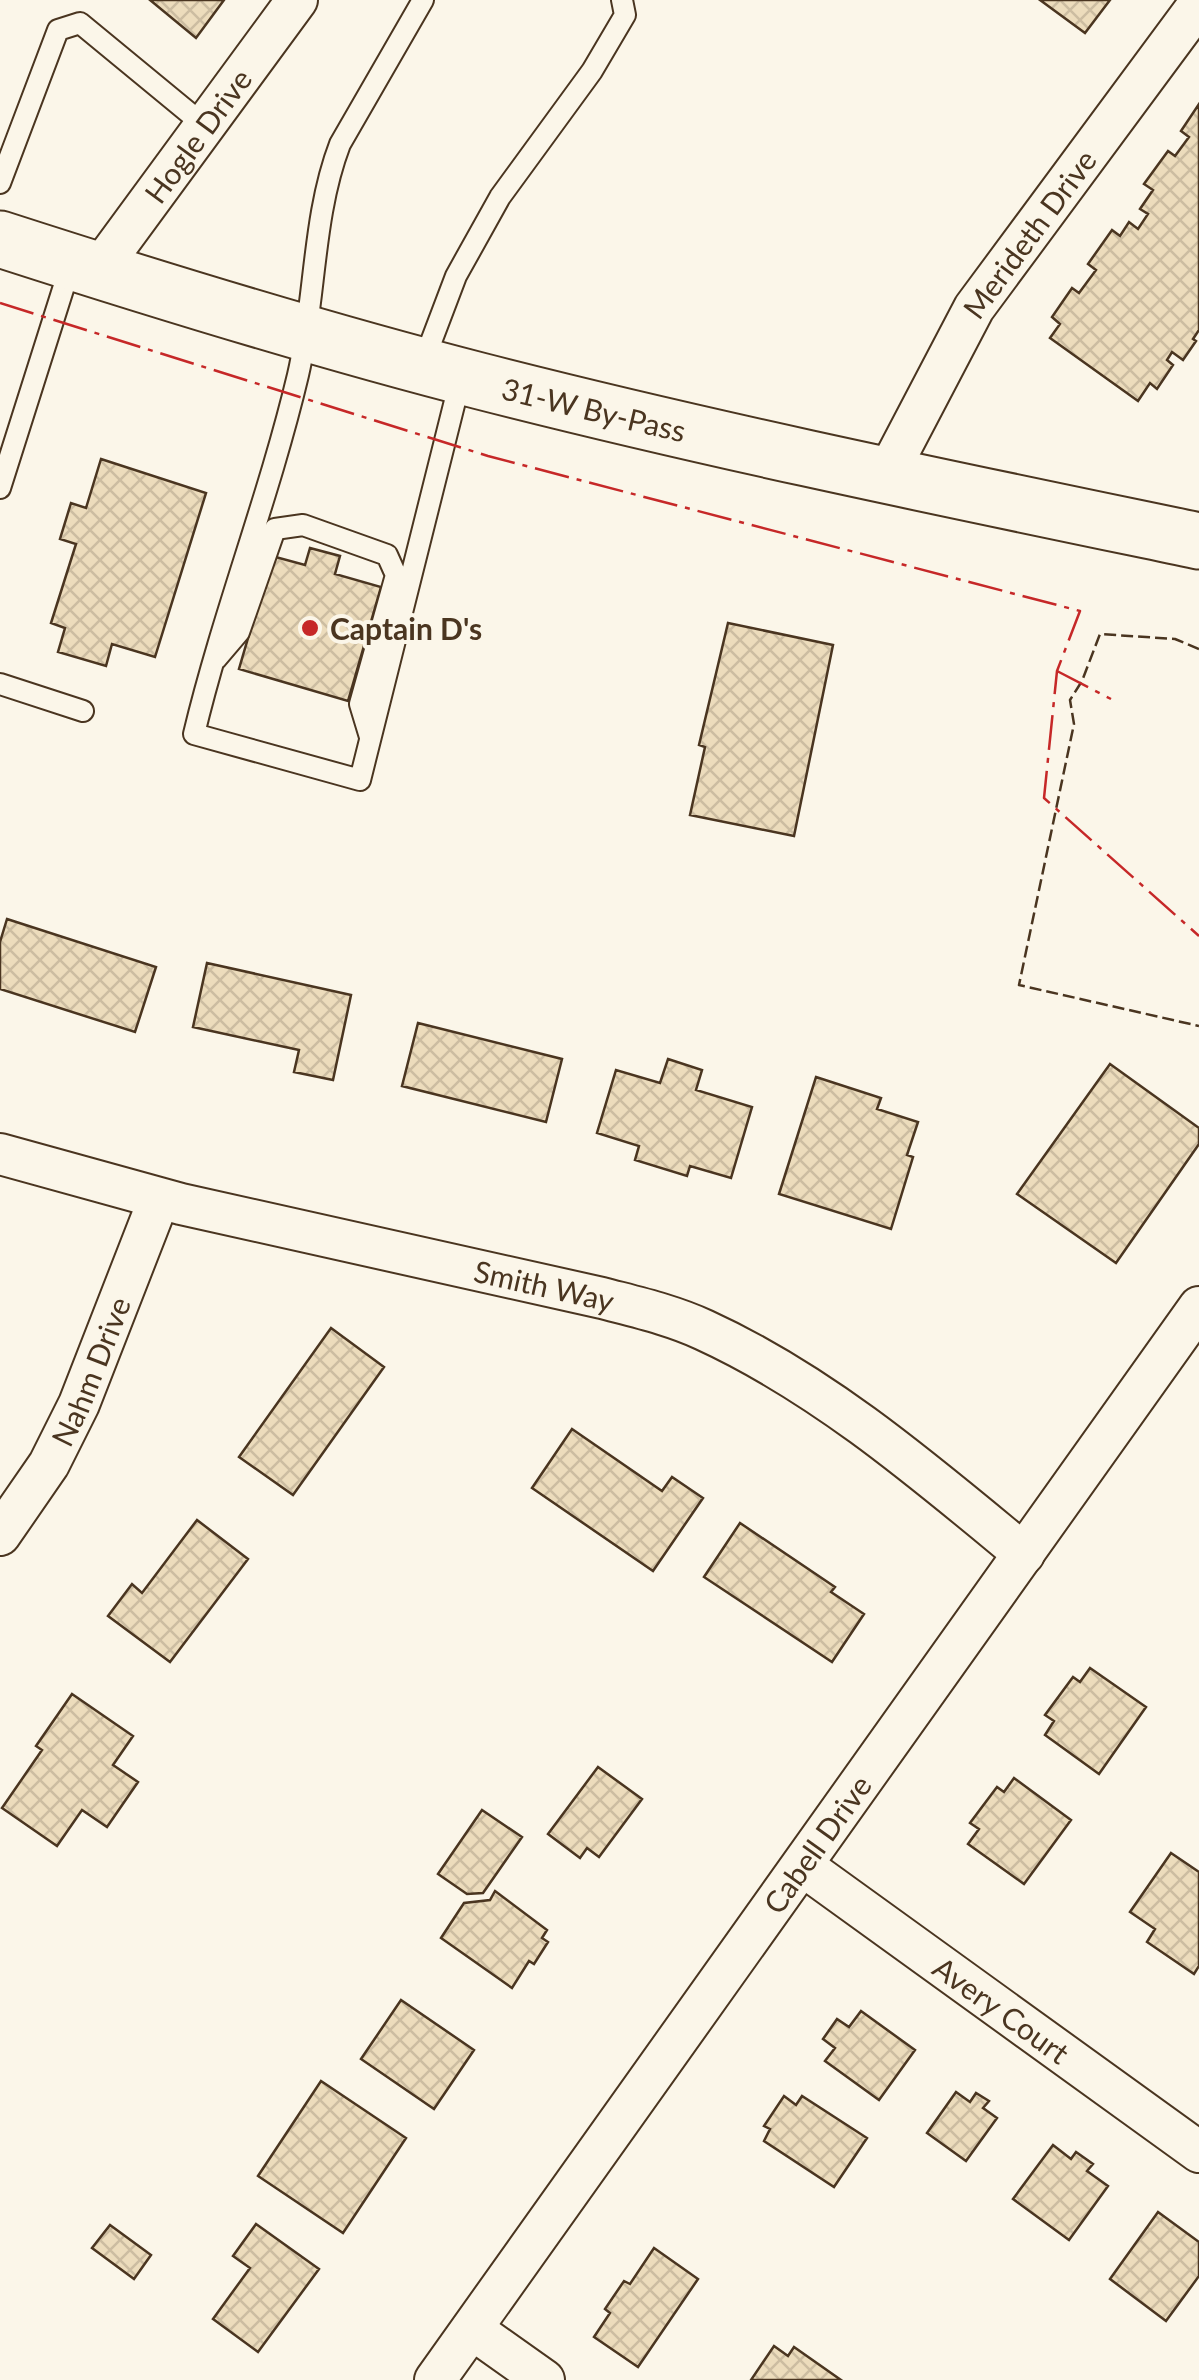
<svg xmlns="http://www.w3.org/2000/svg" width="1199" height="2380" font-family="Lato,sans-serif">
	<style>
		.building { fill: url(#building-cross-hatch); stroke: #4a3520; stroke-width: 2.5 }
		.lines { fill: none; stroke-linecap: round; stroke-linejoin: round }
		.service-casing { stroke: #4a3520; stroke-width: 24 }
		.minor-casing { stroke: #4a3520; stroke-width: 44 }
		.primary-casing { stroke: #4a3520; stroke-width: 59 }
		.service { stroke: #fbf6e9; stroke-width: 20 }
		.minor { stroke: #fbf6e9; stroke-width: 40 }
		.primary { stroke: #fbf6e9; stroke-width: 55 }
		.fence { stroke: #4a3520; stroke-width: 2.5; stroke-dasharray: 12 5; stroke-linecap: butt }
		.power { stroke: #c62828; stroke-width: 2.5; stroke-dasharray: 35 8 5 8; stroke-linecap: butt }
		.poi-dot { fill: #c62828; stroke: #fbf6e9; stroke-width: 4 }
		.labels { text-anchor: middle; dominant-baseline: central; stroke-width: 8; stroke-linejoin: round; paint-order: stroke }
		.street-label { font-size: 30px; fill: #4a3520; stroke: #fbf6e9 }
		.poi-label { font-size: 30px; font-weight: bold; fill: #4a3520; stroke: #fbf6e9; text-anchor: start }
	</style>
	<defs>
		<pattern id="building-cross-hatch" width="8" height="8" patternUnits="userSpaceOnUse" patternTransform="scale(2.5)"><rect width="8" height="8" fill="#ecdcbc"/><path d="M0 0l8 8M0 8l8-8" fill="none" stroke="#ccbda1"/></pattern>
	</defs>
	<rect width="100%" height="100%" fill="#fbf6e9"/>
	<path class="building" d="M 150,0 L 224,0 L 196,38 Z
		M 1040,0 L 1110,0 L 1085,33 Z
		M 1199,104 L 1199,330 L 1193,339 L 1196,341 L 1183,360 L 1172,352 L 1167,360 L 1173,365 L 1157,389 L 1150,383 L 1138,401 L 1050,338 L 1060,324 L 1052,317 L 1072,288 L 1079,293 L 1096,270 L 1088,264 L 1112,230 L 1120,236 L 1129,222 L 1138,229 L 1148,214 L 1140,209 L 1153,190 L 1144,184 L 1168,151 L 1175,156 L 1189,137 L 1181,131 Z
		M 101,459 L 206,493 L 155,657 L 112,644 L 106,666 L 58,652 L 65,628 L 51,623 L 76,544 L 60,539 L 71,503 L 86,508 Z
		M 310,548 L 340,556 L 335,574 L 381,587 L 348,701 L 239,669 L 272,556 L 305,565 Z
		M 728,623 L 833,645 L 794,836 L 690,815 L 705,747 L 699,745 Z
		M 7,919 L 156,967 L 135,1032 L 0,989 L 0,942 Z
		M 207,963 L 351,995 L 333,1080 L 294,1072 L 299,1050 L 193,1027 Z
		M 418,1023 L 562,1059 L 546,1122 L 402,1086 Z
		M 668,1059 L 702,1070 L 696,1090 L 752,1107 L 731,1178 L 690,1166 L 687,1176 L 635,1160 L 639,1146 L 597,1133 L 616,1070 L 660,1083 Z
		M 1110,1064 L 1199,1128 L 1199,1144 L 1116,1263 L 1017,1194 Z
		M 816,1077 L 881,1098 L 877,1109 L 918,1122 L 907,1155 L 913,1157 L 891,1229 L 779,1194 Z
		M 331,1328 L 384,1367 L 293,1495 L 239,1457 Z
		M 572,1429 L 662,1491 L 672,1477 L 703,1498 L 653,1571 L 532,1488 Z
		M 197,1520 L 248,1559 L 170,1662 L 108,1616 L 132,1584 L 142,1593 Z
		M 740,1523 L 835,1587 L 831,1592 L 864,1614 L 832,1662 L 704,1577 Z
		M 1090,1668 L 1146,1707 L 1099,1774 L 1045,1735 L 1054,1721 L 1045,1715 L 1073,1677 L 1080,1682 Z
		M 72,1694 L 133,1736 L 113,1765 L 138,1782 L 107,1827 L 82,1810 L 57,1846 L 2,1808 L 42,1750 L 36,1746 Z
		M 598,1767 L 642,1799 L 599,1857 L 587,1848 L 580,1858 L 548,1834 Z
		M 1014,1778 L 1071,1820 L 1024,1884 L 968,1844 L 979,1829 L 970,1823 L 997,1787 L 1004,1792 Z
		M 482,1810 L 522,1837 L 483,1893 L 467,1894 L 438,1874 Z
		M 1171,1853 L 1199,1872 L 1199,1966 L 1194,1974 L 1147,1942 L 1155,1929 L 1130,1912 Z
		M 495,1891 L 547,1930 L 542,1938 L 548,1942 L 534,1964 L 529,1961 L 512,1988 L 441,1938 L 464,1903 L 490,1900 Z
		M 401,2000 L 474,2050 L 434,2109 L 361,2059 Z
		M 861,2011 L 915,2050 L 879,2100 L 825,2061 L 835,2048 L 823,2039 L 837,2019 L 849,2027 Z
		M 321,2081 L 406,2138 L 343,2233 L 258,2176 Z
		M 956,2092 L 970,2102 L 976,2093 L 989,2101 L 983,2108 L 997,2118 L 966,2161 L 927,2133 Z
		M 784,2096 L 796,2105 L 802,2096 L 867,2138 L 834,2187 L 764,2141 L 770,2129 L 764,2126 Z
		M 1053,2145 L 1071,2159 L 1076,2152 L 1093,2164 L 1087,2171 L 1108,2186 L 1069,2240 L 1013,2199 Z
		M 1158,2212 L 1199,2242 L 1199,2276 L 1166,2321 L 1110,2279 Z
		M 256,2224 L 319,2269 L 258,2352 L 213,2319 L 250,2268 L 233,2256 Z
		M 110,2225 L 151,2255 L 134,2279 L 92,2248 Z
		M 654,2248 L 698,2279 L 638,2367 L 594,2337 L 610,2313 L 605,2309 L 624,2281 L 630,2284 Z
		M 774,2346 L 788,2356 L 794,2347 L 841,2380 L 751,2380 Z"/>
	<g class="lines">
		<g class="service-casing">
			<path id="service" d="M 423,0 L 340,144 C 312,217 316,299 298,375 C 269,497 223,613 194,734 L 360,780 L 461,377
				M 0,183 L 58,30 L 80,23 L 205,126
				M 423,363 L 456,276 L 500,197 L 592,71 L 625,15 L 622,0
				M 0,488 L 71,264
				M 216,659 L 239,632 L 275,529 L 303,525 L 387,555 L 396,575 L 360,704 L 370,737
				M 0,684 L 83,711"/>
		</g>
		<g class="minor-casing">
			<g id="minor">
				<path id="s1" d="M 98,271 L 297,0"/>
				<path id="s2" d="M 886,476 L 974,308 L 1199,4"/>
				<path id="s3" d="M 0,1154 L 181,1204 L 602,1298 C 636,1307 672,1315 704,1330 C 822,1384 925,1472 1024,1554"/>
				<path id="s4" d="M 0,1535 L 49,1464 L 79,1404 L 159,1199"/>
				<path id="s5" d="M 803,1866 L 1199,2152"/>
				<path d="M 472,2329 L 544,2380"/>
				<path id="s6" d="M 435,2380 L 1199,1307"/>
			</g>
		</g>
		<g class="primary-casing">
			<g id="primary">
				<path id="s7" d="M 0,239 C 158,290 319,340 480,381 C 718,442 959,491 1199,541"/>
			</g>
		</g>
		<use href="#service" class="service"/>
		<use href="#minor" class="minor"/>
		<use href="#primary" class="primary"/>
		<path class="fence" d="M 1199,649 L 1175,639 L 1100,634 L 1082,681 L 1070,700 L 1074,724 L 1019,985 L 1199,1026"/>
		<path class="power" d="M 0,303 L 488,456 L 1080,611 L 1057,671 L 1044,798 L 1199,936
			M 1057,671 L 1111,699"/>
	</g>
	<circle class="poi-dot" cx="310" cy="628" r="10"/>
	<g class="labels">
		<g class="street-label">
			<text stroke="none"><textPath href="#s1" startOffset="168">Hogle Drive</textPath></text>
			<text stroke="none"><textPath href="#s2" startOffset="282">Merideth Drive</textPath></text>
			<text stroke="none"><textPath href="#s7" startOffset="618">31-W By-Pass</textPath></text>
			<text stroke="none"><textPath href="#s3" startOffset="560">Smith Way</textPath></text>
			<text stroke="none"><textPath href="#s4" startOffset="188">Nahm Drive</textPath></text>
			<text stroke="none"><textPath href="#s6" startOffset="658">Cabell Drive</textPath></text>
			<text stroke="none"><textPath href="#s5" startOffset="245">Avery Court</textPath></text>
		</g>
		<g class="poi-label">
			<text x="330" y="628">Captain D's</text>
		</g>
	</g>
</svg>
